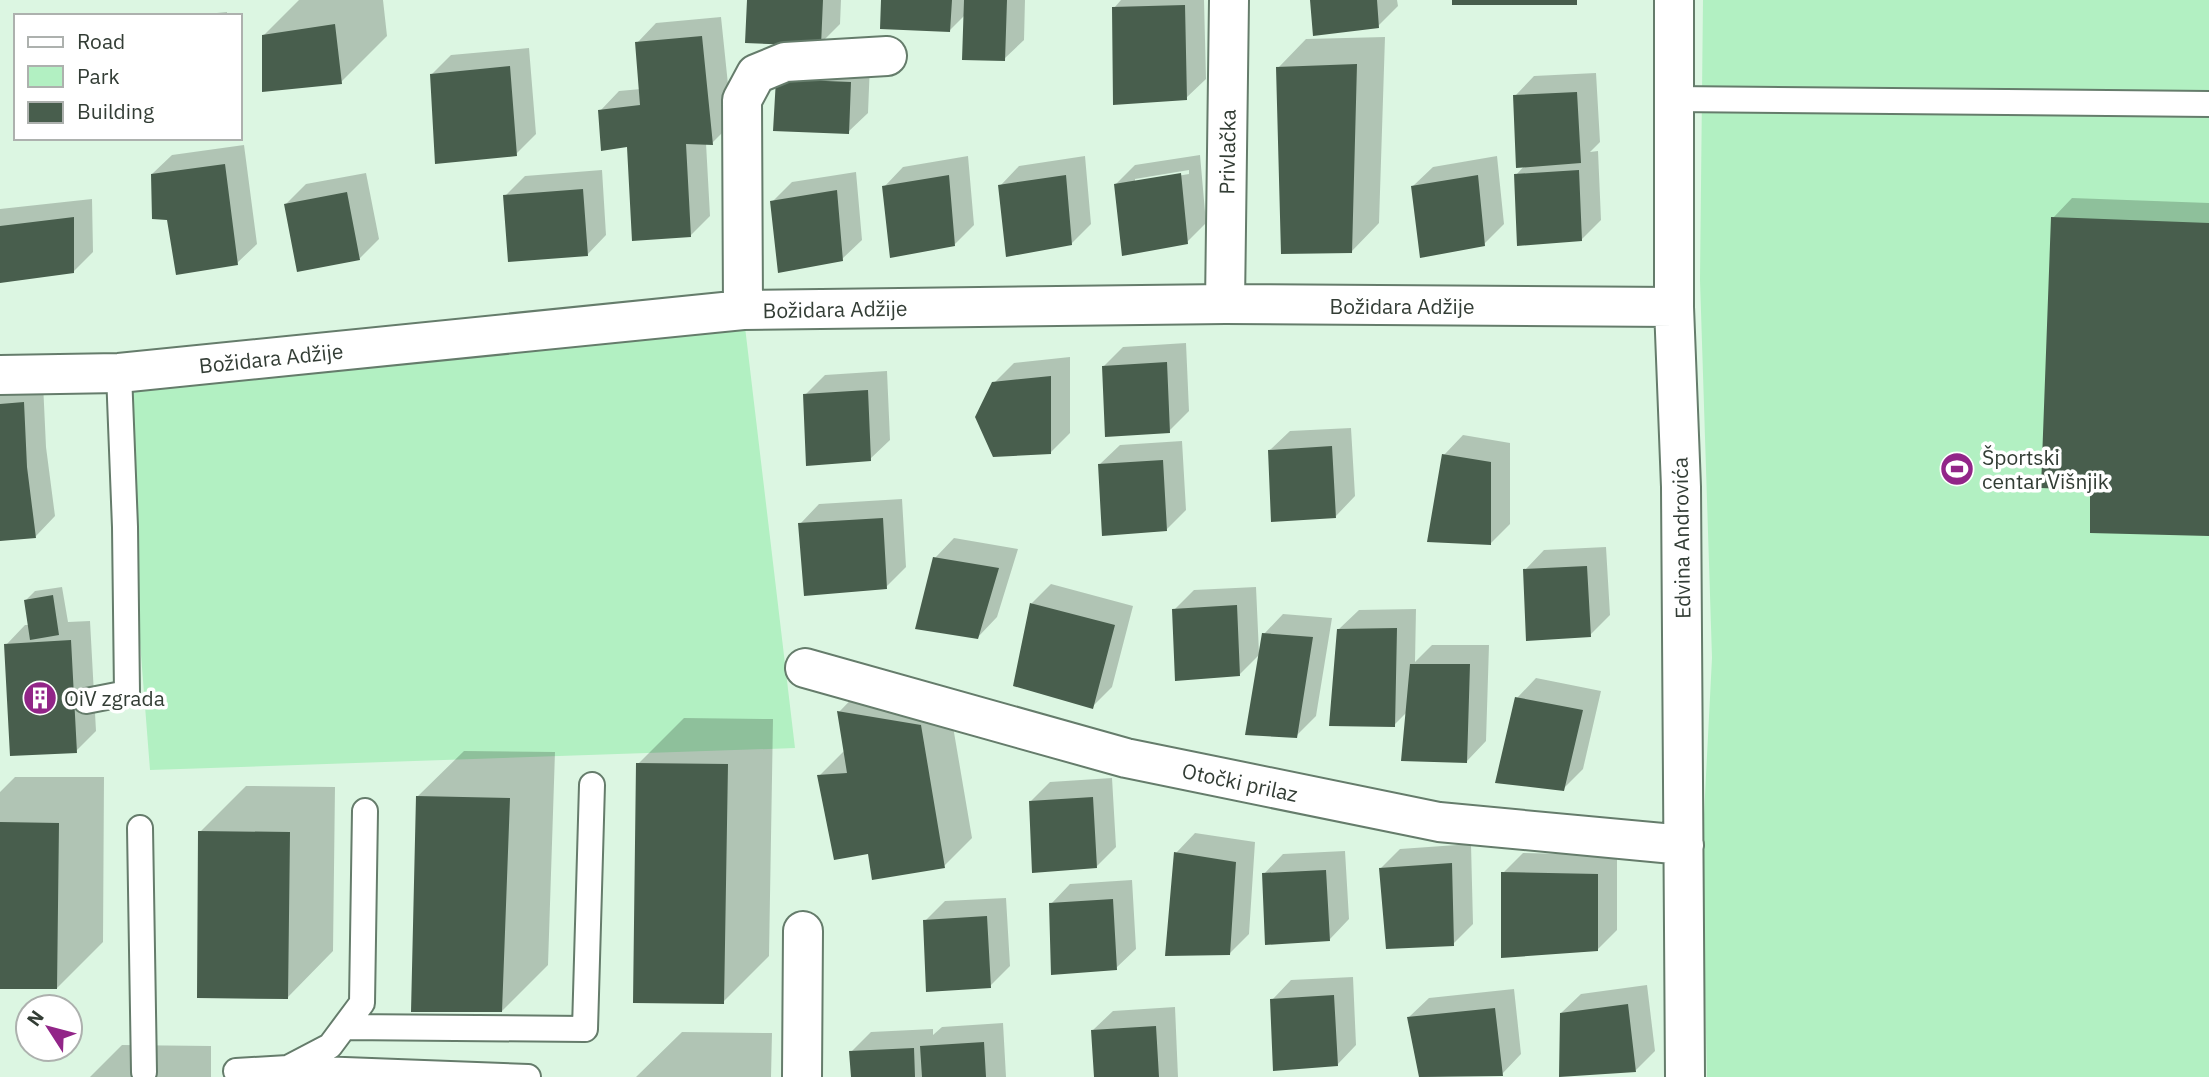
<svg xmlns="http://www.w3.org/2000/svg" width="2209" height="1077" font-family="'IBM Plex Sans',sans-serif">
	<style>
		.green { fill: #b2f0c2 }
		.shadow { fill: #0003; fill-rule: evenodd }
		.building { fill: #485e4d }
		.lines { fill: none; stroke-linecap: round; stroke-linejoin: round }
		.service-casing { stroke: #657c6b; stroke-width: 28 }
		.minor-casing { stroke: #657c6b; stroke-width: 42 }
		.service { stroke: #fff; stroke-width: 24 }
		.minor { stroke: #fff; stroke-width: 38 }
		.labels { text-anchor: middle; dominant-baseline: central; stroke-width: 7; stroke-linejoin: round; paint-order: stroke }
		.street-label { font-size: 21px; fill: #333d35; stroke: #fff }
		.poi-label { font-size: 21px; fill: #333d35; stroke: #fff; text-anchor: start }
	</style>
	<rect width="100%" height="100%" fill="#dcf6e2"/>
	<path class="green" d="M 1703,0 L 2209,0 L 2209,1077 L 1707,1077 L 1702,854 L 1712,658 L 1700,280 Z
		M 743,310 L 795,748 L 150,770 L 119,373 Z"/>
	<path class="shadow" d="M 299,0 L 383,0 L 387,36 L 341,82 L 264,35 Z
		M 749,0 L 841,0 L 840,24 L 820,44 Z
		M 883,0 L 1025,0 L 1024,40 L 1004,59 L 966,14 L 950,30 Z
		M 1121,0 L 1204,0 L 1206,79 L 1186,98 L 1114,8 Z
		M 1311,0 L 1397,0 L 1398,6 L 1378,26 Z
		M 227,12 L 227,16 L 186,16 Z
		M 721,17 L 732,123 L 712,143 L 706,143 L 710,216 L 690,236 L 629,145 L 600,111 L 619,91 L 641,89 L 637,43 L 656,23 Z
		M 1385,37 L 1379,223 L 1351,252 L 1278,68 L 1306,39 Z
		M 529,48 L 536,134 L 516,154 L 431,75 L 451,55 Z
		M 870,63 L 868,113 L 848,132 L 777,80 Z
		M 1596,73 L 1600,142 L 1590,152 L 1598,151 L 1601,220 L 1581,240 L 1516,175 L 1525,165 L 1515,96 L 1534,76 Z
		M 244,145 L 257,244 L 237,263 L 169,218 L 152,174 L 172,155 Z
		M 1200,155 L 1206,223 L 1187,242 L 1115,185 L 1135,165 ZM 1189,170 L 1189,174 L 1135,183 L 1135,179 Z
		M 968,156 L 974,225 L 955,244 L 884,187 L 903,167 Z
		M 1085,156 L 1091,224 L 1071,244 L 1000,186 L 1019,166 Z
		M 1497,156 L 1504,224 L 1484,244 L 1413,186 L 1433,167 Z
		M 602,170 L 606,235 L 587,255 L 505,196 L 525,176 Z
		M 856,172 L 862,240 L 842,259 L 772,202 L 792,182 Z
		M 366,173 L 379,239 L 359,259 L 286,204 L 306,184 Z
		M 2072,198 L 2209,203 L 2209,534 L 2092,488 L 2053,218 Z
		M 92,199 L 93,252 L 73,272 L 0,281 L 0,209 Z
		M 1186,343 L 1189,411 L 1169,431 L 1104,366 L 1123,347 Z
		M 1070,357 L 1070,433 L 1051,452 L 994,383 L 1014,363 Z
		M 887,371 L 890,440 L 870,459 L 805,395 L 825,375 Z
		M 43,383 L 46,447 L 55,516 L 36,536 L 0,539 L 0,387 Z
		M 1351,428 L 1355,496 L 1336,516 L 1270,450 L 1290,431 Z
		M 1463,435 L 1510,443 L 1510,524 L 1491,543 L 1444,455 Z
		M 1182,441 L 1186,510 L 1166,530 L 1100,464 L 1120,445 Z
		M 902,499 L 906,567 L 886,587 L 800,524 L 819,504 Z
		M 954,538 L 1018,549 L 997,617 L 978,637 L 935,558 Z
		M 1606,547 L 1610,615 L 1590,635 L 1525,570 L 1544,550 Z
		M 1051,584 L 1133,606 L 1112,687 L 1092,707 L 1032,603 Z
		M 62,587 L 68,622 L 90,621 L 96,731 L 76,751 L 6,645 L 25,625 L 30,625 L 26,600 L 35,591 Z
		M 1256,587 L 1259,653 L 1264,634 L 1283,614 L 1332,618 L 1316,716 L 1296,736 L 1260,654 L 1239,675 L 1174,610 L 1194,590 Z
		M 1416,609 L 1415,662 L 1432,645 L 1489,645 L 1486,741 L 1467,761 L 1408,711 L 1394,725 L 1339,629 L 1359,610 Z
		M 1536,678 L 1601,691 L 1583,769 L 1563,789 L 1517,698 Z
		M 867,683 L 948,697 L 972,838 L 944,866 L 870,852 L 819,776 L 845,750 L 839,712 Z
		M 684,718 L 773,719 L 769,956 L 723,1002 L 638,764 Z
		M 464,751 L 555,752 L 548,965 L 502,1011 L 418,796 Z
		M 15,777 L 104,777 L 103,942 L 57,988 L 0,987 L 0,792 Z
		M 1112,778 L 1116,847 L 1096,867 L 1031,801 L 1050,782 Z
		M 246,786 L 335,787 L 333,951 L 288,997 L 200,832 Z
		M 1195,833 L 1255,842 L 1249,934 L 1230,953 L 1176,853 Z
		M 1471,844 L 1473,924 L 1453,944 L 1380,869 L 1400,849 Z
		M 1345,851 L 1349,919 L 1330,939 L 1264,874 L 1283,854 Z
		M 1523,853 L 1617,855 L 1617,930 L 1597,950 L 1503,873 Z
		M 1132,880 L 1136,949 L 1116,968 L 1051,904 L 1070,884 Z
		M 1006,898 L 1010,966 L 990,986 L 925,921 L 945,901 Z
		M 1353,977 L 1356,1045 L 1337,1065 L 1272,1000 L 1291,980 Z
		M 1647,985 L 1655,1051 L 1636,1070 L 1561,1013 L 1581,994 Z
		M 1514,989 L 1521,1054 L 1502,1074 L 1421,1077 L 1409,1017 L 1429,998 Z
		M 1175,1007 L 1178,1077 L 1095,1077 L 1093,1030 L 1113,1011 Z
		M 1003,1023 L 1006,1077 L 852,1077 L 851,1052 L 871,1032 L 933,1029 L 933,1035 L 942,1027 Z
		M 682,1032 L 772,1033 L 771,1077 L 636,1077 Z
		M 122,1045 L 211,1046 L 211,1077 L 90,1077 Z"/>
	<path class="building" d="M 747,0 L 823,0 L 821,46 L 745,43 Z
		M 881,0 L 952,0 L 950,32 L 880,29 Z
		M 964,0 L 1007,0 L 1005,61 L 962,60 Z
		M 1310,0 L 1377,0 L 1379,28 L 1313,36 Z
		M 1452,0 L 1577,0 L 1577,5 L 1452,5 Z
		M 1185,5 L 1187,100 L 1113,105 L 1112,7 Z
		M 335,24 L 342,84 L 262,92 L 262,35 Z
		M 702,36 L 713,145 L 686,144 L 691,237 L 632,241 L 627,147 L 601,151 L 598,110 L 640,105 L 635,42 Z
		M 1357,64 L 1352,253 L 1281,254 L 1276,67 Z
		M 510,66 L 517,156 L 435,164 L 430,74 Z
		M 776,79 L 851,82 L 849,134 L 773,131 Z
		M 1577,92 L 1581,163 L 1516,168 L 1513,95 Z
		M 225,164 L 238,265 L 176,275 L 167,220 L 152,219 L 151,174 Z
		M 1579,170 L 1582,241 L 1517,246 L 1514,174 Z
		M 1181,173 L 1188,244 L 1122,256 L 1114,184 Z
		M 949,175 L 955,246 L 890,258 L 882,186 Z
		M 1066,175 L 1072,245 L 1006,257 L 998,185 Z
		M 1478,175 L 1485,246 L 1420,258 L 1411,186 Z
		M 583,189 L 588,256 L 508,262 L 503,195 Z
		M 837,190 L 843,261 L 778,273 L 770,201 Z
		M 347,192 L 360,260 L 297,272 L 284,204 Z
		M 74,217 L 74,273 L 0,283 L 0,226 Z
		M 2051,217 L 2209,223 L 2209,536 L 2090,533 L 2090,490 L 2041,488 Z
		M 1167,362 L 1170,433 L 1105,437 L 1102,366 Z
		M 1051,376 L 1051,454 L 993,457 L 975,417 L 992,382 Z
		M 868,390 L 871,461 L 806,466 L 803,394 Z
		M 24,402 L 27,467 L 36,538 L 0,541 L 0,404 Z
		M 1332,446 L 1336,518 L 1271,522 L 1268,450 Z
		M 1442,454 L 1491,462 L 1491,545 L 1427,542 Z
		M 1163,460 L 1167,531 L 1102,536 L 1098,464 Z
		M 883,518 L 887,589 L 804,596 L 798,523 Z
		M 933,557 L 999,568 L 978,639 L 915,629 Z
		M 1587,566 L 1591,637 L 1526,641 L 1523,569 Z
		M 53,595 L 59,635 L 30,640 L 24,600 Z
		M 1030,603 L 1115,625 L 1093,709 L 1013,686 Z
		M 1237,605 L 1240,676 L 1175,681 L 1172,609 Z
		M 1397,628 L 1395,727 L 1329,726 L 1337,629 Z
		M 1262,633 L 1313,637 L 1297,738 L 1245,735 Z
		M 71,640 L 77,753 L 10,756 L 4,644 Z
		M 1410,664 L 1470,664 L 1467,763 L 1401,761 Z
		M 1515,697 L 1583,710 L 1564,791 L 1495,783 Z
		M 837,711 L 921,725 L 945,868 L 872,880 L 868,854 L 834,860 L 817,775 L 847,773 Z
		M 636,763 L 728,764 L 724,1004 L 633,1003 Z
		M 416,796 L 510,798 L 502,1012 L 411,1012 Z
		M 1093,797 L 1097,868 L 1032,873 L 1029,801 Z
		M 0,822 L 59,823 L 57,989 L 0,989 Z
		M 198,831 L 290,832 L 288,999 L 197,998 Z
		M 1174,852 L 1236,862 L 1230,955 L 1165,956 Z
		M 1452,863 L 1454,946 L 1386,949 L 1379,868 Z
		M 1326,870 L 1330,941 L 1265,945 L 1262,873 Z
		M 1501,872 L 1598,874 L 1598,951 L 1501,958 Z
		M 1113,899 L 1117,970 L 1051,975 L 1049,903 Z
		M 987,916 L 991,988 L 926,992 L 923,920 Z
		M 1334,995 L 1338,1066 L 1273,1071 L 1270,999 Z
		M 1628,1004 L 1636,1072 L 1559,1077 L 1560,1013 Z
		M 1495,1008 L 1503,1076 L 1419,1077 L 1407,1017 Z
		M 1156,1026 L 1159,1077 L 1094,1077 L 1091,1030 Z
		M 984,1042 L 986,1077 L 922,1077 L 920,1046 Z
		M 914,1048 L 915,1077 L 851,1077 L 849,1051 Z"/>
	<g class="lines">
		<g class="service-casing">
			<path id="service" d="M 1673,99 L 2209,104
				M 86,701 L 127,693 L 125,527 L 119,373
				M 140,828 L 144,1072
				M 345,1027 L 585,1029 L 592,785
				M 292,1068 L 528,1077
				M 236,1071 L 288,1068 L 330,1046 L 362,1003 L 365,811"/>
		</g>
		<g class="minor-casing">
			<path id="minor" d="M 1674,0 L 1674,307 L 1681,487 L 1685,1077
				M 1225,304 L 1229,0
				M 743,310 L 742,100 L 756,74 L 785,62 L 887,56
				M 0,375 L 119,373 L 743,310 L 1225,304 L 1674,307
				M 805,668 L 1126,758 L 1439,822 L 1684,845
				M 802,1077 L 803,931"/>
		</g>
		<use href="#service" class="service"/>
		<use href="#minor" class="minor"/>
	</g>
	<defs>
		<g id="stadium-disc" transform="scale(1.75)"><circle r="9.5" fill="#922588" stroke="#fff"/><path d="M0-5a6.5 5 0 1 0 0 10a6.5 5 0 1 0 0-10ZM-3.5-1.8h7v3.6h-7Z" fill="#fff"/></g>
		<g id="building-disc" transform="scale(1.75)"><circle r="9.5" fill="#922588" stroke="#fff"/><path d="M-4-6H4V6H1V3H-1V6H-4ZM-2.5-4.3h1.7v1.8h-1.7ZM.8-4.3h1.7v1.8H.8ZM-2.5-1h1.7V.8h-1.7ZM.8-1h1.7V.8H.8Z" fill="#fff"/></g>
	</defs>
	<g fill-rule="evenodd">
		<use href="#stadium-disc" x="1957" y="469"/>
		<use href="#building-disc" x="40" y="698"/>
	</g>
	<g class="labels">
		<g class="street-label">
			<text transform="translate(1227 152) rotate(-89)">Privlačka</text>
			<text x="1402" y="306">Božidara Adžije</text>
			<text transform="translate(835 309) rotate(-1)">Božidara Adžije</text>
			<text transform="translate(271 358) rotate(-6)">Božidara Adžije</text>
			<text transform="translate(1681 538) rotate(-91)">Edvina Androvića</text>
			<text transform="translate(1240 782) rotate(12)">Otočki prilaz</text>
		</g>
		<g class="poi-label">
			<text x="1982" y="457">Športski<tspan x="1982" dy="24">centar Višnjik</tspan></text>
			<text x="64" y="698">OiV zgrada</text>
		</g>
	</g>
	<rect x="14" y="14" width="228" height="126" fill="#ffffff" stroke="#adb1ae" stroke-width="2"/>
	<rect x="28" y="37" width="35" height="10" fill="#ffffff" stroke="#adb1ae" stroke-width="2"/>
	<text x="77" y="49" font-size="21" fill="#333d35">Road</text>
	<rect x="28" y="66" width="35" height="21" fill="#b2f0c2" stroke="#adb1ae" stroke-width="2"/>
	<text x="77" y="84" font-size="21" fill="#333d35">Park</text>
	<rect x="28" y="102" width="35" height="21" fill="#485e4d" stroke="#adb1ae" stroke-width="2"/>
	<text x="77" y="119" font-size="21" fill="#333d35">Building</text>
	<g transform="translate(49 1028) rotate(306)"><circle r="33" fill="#ffffff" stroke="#adb1ae" stroke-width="2"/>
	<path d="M0-5L12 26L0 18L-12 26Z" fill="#922588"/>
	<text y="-10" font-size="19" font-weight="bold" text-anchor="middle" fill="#333d35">N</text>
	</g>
</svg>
